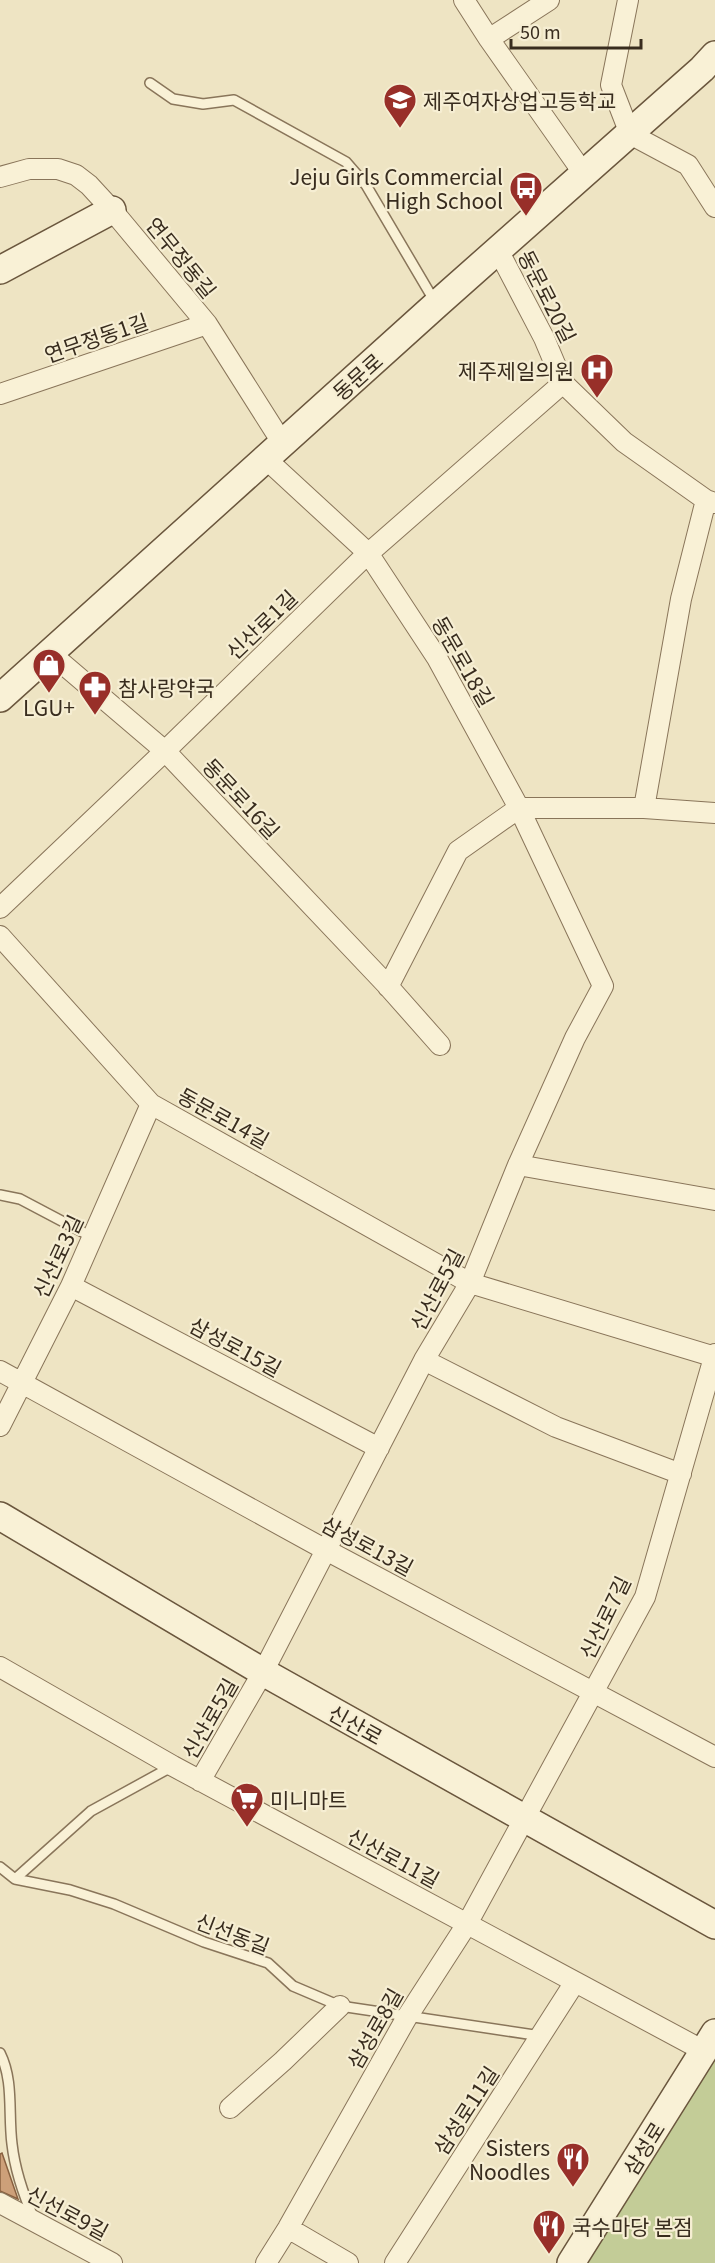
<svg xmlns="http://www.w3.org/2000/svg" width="715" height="2263" font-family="Georgia,'Noto Sans KR',serif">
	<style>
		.green { fill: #c3cc97 }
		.building { fill: #cda079; stroke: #88603f; stroke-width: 1.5 }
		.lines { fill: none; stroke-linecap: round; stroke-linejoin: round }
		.lane-casing { stroke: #89755a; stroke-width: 12 }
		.street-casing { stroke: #89755a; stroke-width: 22 }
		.secondary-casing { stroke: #6a563d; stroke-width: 30 }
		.lane { stroke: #f9f1d6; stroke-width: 9 }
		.street { stroke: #f9f1d6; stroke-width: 20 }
		.secondary { stroke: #f9f1d6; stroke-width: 27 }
		.labels { text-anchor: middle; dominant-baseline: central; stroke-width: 4.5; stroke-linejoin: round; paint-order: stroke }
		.poi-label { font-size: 21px; fill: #382c1e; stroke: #f6eed3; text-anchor: start }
		.street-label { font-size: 21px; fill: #382c1e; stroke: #f6eed3 }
	</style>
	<rect width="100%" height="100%" fill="#eee4c3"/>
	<path class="green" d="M 715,2059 L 715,2263 L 588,2263 Z"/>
	<path class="building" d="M 2,2153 L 18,2199 L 0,2191 L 0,2154 Z"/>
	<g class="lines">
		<g class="lane-casing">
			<path id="lane" d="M 150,83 L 173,99 L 203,104 L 234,100 L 346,162 L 366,185 L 435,302
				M 0,1195 L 20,1199 L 92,1237
				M 0,1867 L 15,1879 L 70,1890 L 114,1904 L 204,1942 L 268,1963 L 293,1986 L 340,2006 L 541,2036
				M 15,1879 L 91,1811 L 173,1766
				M 0,2053 C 14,2081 8,2113 12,2144 C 15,2171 23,2194 34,2219"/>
		</g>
		<g class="street-casing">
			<path id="street" d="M 464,0 L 489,39 L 584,174
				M 628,0 L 611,85 L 630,134 L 688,165 L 715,207
				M 489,39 L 549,0
				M 0,177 L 29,169 L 58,169 L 76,175 L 89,185 L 112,210 L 207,324 L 283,444
				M 498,250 L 544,338 L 563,383 L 624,442 L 706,500 L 715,503
				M 0,394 L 207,324
				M 266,459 L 368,553 L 437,658 L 519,808 L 644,808 L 715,813
				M 50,653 L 165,751 L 386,984 L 440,1045
				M 644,808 L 681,599 L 706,500
				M 0,908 L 165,751 L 362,559 L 563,383
				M 0,936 L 151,1104 L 470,1283 L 715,1357
				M 518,1165 L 715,1200
				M 71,1286 L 379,1448
				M 424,1360 L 556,1427 L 681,1474
				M 0,1371 L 326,1550 L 715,1757
				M 0,1426 L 71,1286 L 151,1104
				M 0,1667 L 173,1766 L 704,2051
				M 200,1781 L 263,1672 L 424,1360 L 470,1283 L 518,1165 L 575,1038 L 603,986 L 519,808 L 458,851 L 388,987
				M 230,2108 L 283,2061 L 340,2006
				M 0,2203 L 112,2263
				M 288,2228 L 348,2263
				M 266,2263 L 288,2228 L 407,2017 L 467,1924 L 645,1597 L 715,1354
				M 395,2263 L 575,1982"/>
		</g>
		<g class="secondary-casing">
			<path id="secondary" d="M 0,270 L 112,210
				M 0,698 L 437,304 L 702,69 L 715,55
				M 0,1516 L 263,1672 L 715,1925
				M 571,2263 L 715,2033"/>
		</g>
		<use href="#lane" class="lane"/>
		<use href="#street" class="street"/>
		<use href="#secondary" class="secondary"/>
	</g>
	<defs>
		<g id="school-pin" transform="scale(1.725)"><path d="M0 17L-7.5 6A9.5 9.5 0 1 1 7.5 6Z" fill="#982f29" stroke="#f6eed3"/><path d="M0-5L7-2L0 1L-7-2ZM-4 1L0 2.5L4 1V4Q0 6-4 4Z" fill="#fff"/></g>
		<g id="bus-pin" transform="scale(1.725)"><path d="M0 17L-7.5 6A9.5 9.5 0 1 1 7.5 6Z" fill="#982f29" stroke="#f6eed3"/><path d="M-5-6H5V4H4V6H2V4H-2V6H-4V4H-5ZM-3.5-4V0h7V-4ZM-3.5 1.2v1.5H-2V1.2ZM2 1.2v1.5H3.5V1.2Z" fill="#fff"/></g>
		<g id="hospital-pin" transform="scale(1.725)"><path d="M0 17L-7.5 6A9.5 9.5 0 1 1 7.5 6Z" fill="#982f29" stroke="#f6eed3"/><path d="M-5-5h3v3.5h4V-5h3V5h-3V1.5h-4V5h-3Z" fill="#fff"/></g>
		<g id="shop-pin" transform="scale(1.725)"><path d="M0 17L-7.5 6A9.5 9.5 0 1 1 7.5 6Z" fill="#982f29" stroke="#f6eed3"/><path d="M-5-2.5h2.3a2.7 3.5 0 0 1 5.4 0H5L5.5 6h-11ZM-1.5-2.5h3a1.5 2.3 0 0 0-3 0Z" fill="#fff"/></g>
		<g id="pharmacy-pin" transform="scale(1.725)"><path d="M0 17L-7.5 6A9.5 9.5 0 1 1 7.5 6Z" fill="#982f29" stroke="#f6eed3"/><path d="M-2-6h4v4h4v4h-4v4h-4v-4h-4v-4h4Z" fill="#fff"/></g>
		<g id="supermarket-pin" transform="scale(1.725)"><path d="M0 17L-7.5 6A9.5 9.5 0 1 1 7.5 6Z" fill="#982f29" stroke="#f6eed3"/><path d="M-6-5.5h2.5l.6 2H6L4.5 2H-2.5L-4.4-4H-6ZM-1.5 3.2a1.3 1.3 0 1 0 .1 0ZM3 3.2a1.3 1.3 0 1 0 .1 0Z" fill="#fff"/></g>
		<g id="restaurant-pin" transform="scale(1.725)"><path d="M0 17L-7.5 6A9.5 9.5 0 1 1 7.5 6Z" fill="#982f29" stroke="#f6eed3"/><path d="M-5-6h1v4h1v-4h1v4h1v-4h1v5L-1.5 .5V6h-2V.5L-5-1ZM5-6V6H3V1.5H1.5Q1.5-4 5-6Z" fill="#fff"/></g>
	</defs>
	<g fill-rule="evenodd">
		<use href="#school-pin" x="400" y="100"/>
		<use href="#bus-pin" x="526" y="188"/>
		<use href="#hospital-pin" x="597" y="370"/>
		<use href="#shop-pin" x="49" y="665"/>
		<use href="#pharmacy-pin" x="95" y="687"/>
		<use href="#supermarket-pin" x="247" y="1799"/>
		<use href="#restaurant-pin" x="573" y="2159"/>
		<use href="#restaurant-pin" x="549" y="2226"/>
	</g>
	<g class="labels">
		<g class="poi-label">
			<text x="423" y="100">제주여자상업고등학교</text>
			<text x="503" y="176" text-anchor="end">Jeju Girls Commercial<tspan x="503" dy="24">High School</tspan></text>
			<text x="574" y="370" text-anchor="end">제주제일의원</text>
			<text x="118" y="687">참사랑약국</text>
			<text x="49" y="707" text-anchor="middle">LGU+</text>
			<text x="270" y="1799">미니마트</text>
			<text x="550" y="2147" text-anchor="end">Sisters<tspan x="550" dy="24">Noodles</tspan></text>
			<text x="572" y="2226">국수마당 본점</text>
		</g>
		<g class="street-label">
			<text transform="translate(182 257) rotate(51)">연무정동길</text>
			<text transform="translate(548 296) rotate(63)">동문로20길</text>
			<text transform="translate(96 337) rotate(-19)">연무정동1길</text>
			<text transform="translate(357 376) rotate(-42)">동문로</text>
			<text transform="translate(261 624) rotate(-44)">신산로1길</text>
			<text transform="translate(464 661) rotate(60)">동문로18길</text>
			<text transform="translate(242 798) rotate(47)">동문로16길</text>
			<text transform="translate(224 1117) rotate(29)">동문로14길</text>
			<text transform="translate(57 1256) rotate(-65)">신산로3길</text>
			<text transform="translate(436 1289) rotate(-62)">신산로5길</text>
			<text transform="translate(236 1346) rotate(28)">삼성로15길</text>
			<text transform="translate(368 1545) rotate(28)">삼성로13길</text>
			<text transform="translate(604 1617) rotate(-64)">신산로7길</text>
			<text transform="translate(209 1718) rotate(-60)">신산로5길</text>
			<text transform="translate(356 1724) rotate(29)">신산로</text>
			<text transform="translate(394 1857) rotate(28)">신산로11길</text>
			<text transform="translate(233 1933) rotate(21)">신선동길</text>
			<text transform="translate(374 2028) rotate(-60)">삼성로8길</text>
			<text transform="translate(465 2110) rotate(-57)">삼성로11길</text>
			<text transform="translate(643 2148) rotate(-58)">삼성로</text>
			<text transform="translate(68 2212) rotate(28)">신선로9길</text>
		</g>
	</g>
	<path d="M511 39v9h130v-9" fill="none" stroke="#382c1e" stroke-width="3"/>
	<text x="520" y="39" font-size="18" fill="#382c1e" stroke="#f6eed3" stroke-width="4.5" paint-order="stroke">50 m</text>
</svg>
